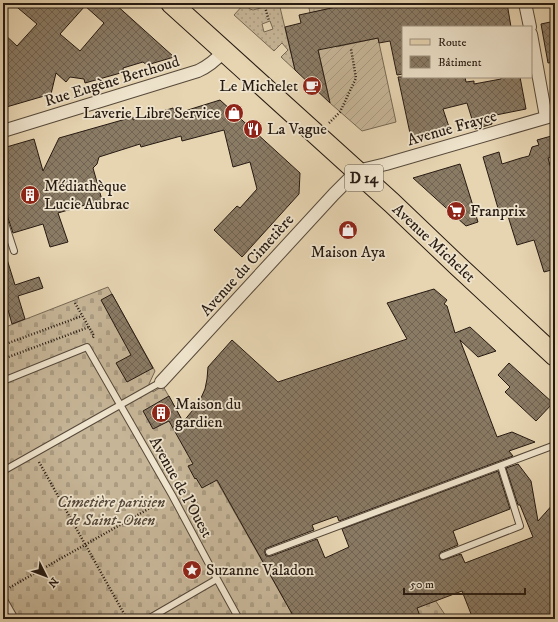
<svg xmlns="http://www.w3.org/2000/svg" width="558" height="622" font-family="'IM FELL DW Pica',serif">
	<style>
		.grass { fill: url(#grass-dots); stroke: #766854; fill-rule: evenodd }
		.cemetery { fill: url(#cemetery-stones); stroke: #766854 }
		.garden { fill: url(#garden-furrows); stroke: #766854 }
		.building { fill: url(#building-cross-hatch); stroke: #261a12; fill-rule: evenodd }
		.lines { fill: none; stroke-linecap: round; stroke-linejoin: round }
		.service-casing { stroke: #56493a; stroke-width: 8 }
		.minor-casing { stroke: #56493a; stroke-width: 14 }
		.primary-casing { stroke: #261a12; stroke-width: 22 }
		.path { stroke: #261a12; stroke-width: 2.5; stroke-dasharray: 1 2; stroke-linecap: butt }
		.service { stroke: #efe4cd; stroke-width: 6 }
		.minor { stroke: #efe4cd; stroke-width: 12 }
		.primary { stroke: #e7d5b2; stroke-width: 20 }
		.labels { text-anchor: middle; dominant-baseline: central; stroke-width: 3.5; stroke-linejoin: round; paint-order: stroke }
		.shield { fill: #efe4cd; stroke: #62574a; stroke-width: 1 }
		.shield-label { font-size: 15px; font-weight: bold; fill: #261a12 }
		.street-label { font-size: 16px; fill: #261a12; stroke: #efe4cd }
		.poi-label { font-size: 16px; fill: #261a12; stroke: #efe4cd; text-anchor: start }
		.park-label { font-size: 16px; font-style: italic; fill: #56483a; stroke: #efe4cd }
	</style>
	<defs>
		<pattern id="grass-dots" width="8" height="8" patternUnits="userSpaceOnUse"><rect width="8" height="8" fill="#c6b597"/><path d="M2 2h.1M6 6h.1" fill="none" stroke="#aa9b81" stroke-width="1.8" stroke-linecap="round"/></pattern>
		<pattern id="cemetery-stones" width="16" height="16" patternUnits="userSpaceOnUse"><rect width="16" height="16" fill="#c6b597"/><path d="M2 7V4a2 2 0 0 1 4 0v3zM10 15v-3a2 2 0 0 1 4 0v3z" fill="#aa9b81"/></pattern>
		<pattern id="garden-furrows" width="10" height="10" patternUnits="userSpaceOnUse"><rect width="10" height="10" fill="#c6b597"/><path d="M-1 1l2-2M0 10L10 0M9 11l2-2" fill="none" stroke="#aa9b81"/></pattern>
		<pattern id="building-cross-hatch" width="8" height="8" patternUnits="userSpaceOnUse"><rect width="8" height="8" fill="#8a7b65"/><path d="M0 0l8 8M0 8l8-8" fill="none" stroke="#716452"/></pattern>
	</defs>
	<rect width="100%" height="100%" fill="#e7d5b2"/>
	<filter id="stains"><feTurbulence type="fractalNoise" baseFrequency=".005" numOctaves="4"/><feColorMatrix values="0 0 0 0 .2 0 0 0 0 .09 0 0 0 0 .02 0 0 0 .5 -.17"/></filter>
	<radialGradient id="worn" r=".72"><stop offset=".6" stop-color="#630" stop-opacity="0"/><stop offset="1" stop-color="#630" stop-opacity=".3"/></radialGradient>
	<path class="grass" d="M 279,3 L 295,70 L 281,57 L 288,50 L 282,43 L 274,51 L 234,15 L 244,4 L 250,9 L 253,10 ZM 270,21 L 273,29 L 264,32 L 262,24 Z
		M 308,3 L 335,3 L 336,7 L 310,13 Z"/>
	<path class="cemetery" d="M 108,287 L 155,371 L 149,384 L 153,392 L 163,386 L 295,619 L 3,619 L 3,328 Z
		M 433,597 L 448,619 L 376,619 Z"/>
	<path class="garden" d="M 333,36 L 336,47 L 378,38 L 396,122 L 362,131 L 330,103 L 316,40 Z"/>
	<path class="building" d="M 12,3 L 114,3 L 174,57 L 147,65 L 143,62 L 123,68 L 124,72 L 85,83 L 84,79 L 70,77 L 66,82 L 56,73 L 51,94 L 3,108 L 3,33 L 17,46 L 37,24 ZM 85,6 L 104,23 L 80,51 L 60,34 Z
		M 355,3 L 451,3 L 452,8 L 475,3 L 507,3 L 511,27 L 403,27 L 403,74 L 397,75 L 390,41 L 379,43 L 378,38 L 318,50 L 330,103 L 295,70 L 285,27 L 301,23 L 299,15 Z
		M 555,21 L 555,62 L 548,63 L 541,24 Z
		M 398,77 L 465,77 L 466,82 L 474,81 L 474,84 L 501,79 L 501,77 L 520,77 L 526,109 L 491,116 L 492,124 L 475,129 L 467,103 L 443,109 L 450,130 L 411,138 Z
		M 220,100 L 300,173 L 299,194 L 242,257 L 214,230 L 237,206 L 240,208 L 257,189 L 250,162 L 233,167 L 224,130 L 182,141 L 181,136 L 141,147 L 140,144 L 99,157 L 97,164 L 93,168 L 102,200 L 58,213 L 68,242 L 50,247 L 43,224 L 13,233 L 7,215 L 6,213 L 3,213 L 3,148 L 34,139 L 43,171 L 59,138 L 133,117 L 133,120 L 173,108 L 175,114 Z
		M 555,135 L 555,156 L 548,158 L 555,183 L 555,269 L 544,272 L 534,240 L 517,245 L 507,213 L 500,215 L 483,157 L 499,152 L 502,164 L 521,158 L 529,156 L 532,147 L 539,145 L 537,140 Z
		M 460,164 L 478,222 L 466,226 L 413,178 Z
		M 6,256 L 15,285 L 39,277 L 43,288 L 18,296 L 25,319 L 12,324 L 8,310 L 3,312 L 3,257 Z
		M 434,289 L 447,300 L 444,304 L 447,306 L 455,333 L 470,327 L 496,351 L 478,357 L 460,340 L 497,437 L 512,432 L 535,442 L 509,451 L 513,456 L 339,521 L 337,516 L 312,525 L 314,530 L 267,548 L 265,549 L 265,553 L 266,556 L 271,556 L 317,539 L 325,558 L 349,547 L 342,529 L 498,471 L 510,509 L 453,531 L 458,545 L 441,552 L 439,555 L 440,559 L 443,560 L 461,554 L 465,563 L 533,537 L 520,505 L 518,505 L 506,468 L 518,464 L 531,481 L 538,521 L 555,502 L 555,619 L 473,619 L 462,591 L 417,608 L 421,619 L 295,619 L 217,480 L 202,488 L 196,478 L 195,479 L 188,466 L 193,464 L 169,421 L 153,429 L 143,411 L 169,396 L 183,422 L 197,405 L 201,398 L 205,389 L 207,379 L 208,367 L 232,340 L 278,382 L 407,339 L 387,303 Z
		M 112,294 L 153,368 L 127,382 L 116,363 L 131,355 L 101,300 Z
		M 509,363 L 553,403 L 536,421 L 505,392 L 510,387 L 498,375 Z"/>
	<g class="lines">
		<g class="service-casing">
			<path id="service" d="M 3,217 L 14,251
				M 3,381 L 87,347 L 172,495 L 217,579 L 239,619
				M 3,471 L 161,382
				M 269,552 L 555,445
				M 443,556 L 520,526 L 501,466
				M 3,598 L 15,619
				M 148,619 L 217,579"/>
		</g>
		<g class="minor-casing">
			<path id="minor" d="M 525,3 L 530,27
				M 531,34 L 546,117
				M 3,131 L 198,71 C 209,66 216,60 224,51
				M 161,382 L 334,194 L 357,171 L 386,164 L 555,115"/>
		</g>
		<g class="primary-casing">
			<path id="primary" d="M 171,3 L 392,203 L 458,266 L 555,356"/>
		</g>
		<path class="path" d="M 265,7 L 269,21
			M 329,123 L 340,112 L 356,78 L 351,49
			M 75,303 L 94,336 L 92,339
			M 3,345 L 82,316
			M 3,359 L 89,327
			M 39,462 L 127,619
			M 7,589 L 164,500"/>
		<use href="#service" class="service"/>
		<use href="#minor" class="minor"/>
		<use href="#primary" class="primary"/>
	</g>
	<defs>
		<g id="cafe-disc" transform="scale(1)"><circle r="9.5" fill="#8f2418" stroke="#efe4cd"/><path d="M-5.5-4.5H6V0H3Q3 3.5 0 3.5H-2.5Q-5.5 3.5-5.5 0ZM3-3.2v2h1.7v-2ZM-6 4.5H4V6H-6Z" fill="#fff"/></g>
		<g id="shop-disc" transform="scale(1)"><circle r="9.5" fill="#8f2418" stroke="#efe4cd"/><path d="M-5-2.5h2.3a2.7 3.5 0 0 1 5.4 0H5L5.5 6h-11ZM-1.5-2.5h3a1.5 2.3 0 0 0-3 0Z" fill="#fff"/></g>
		<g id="restaurant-disc" transform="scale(1)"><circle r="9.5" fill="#8f2418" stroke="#efe4cd"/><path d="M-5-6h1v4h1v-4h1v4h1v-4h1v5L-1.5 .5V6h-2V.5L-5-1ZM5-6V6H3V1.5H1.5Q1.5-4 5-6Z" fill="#fff"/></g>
		<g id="building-disc" transform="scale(1)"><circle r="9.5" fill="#8f2418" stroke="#efe4cd"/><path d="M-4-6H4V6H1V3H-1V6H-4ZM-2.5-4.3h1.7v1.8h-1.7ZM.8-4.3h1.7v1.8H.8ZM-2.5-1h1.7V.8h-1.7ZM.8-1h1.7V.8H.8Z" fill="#fff"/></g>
		<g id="supermarket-disc" transform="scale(1)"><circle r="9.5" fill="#8f2418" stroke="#efe4cd"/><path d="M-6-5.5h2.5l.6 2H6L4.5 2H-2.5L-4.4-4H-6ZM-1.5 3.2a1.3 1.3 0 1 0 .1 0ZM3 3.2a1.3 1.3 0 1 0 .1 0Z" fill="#fff"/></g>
		<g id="sight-disc" transform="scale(1)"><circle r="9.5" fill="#8f2418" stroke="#efe4cd"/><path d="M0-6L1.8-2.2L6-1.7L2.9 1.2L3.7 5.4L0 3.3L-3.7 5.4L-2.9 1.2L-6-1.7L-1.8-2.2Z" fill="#fff"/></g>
	</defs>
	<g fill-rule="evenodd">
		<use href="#cafe-disc" x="312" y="86"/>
		<use href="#shop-disc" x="234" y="113"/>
		<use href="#restaurant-disc" x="253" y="129"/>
		<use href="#building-disc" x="30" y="195"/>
		<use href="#supermarket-disc" x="456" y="211"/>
		<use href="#shop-disc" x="348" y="230"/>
		<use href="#building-disc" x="161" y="413"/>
		<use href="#sight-disc" x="192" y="570"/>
	</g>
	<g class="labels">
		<rect class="shield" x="345" y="165" width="38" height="26" rx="3"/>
		<g class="shield-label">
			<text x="364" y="178">D 14</text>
		</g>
		<g class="street-label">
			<text transform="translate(112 81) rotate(-17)">Rue Eugène Berthoud</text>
			<text transform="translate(452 128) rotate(-16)">Avenue Frayce</text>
			<text transform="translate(434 243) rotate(43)">Avenue Michelet</text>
			<text transform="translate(247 265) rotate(-48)">Avenue du Cimetière</text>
			<text transform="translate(181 487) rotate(61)">Avenue de l'Ouest</text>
		</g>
		<g class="poi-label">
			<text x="298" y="86" text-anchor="end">Le Michelet</text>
			<text x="220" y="113" text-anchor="end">Laverie Libre Service</text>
			<text x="267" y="129">La Vague</text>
			<text x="44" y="186">Médiathèque<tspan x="44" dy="18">Lucie Aubrac</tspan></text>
			<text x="470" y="211">Franprix</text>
			<text x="348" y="252" text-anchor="middle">Maison Aya</text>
			<text x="175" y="404">Maison du<tspan x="175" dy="18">gardien</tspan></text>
			<text x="206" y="570">Suzanne Valadon</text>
		</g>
		<g class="park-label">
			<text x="111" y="502">Cimetière parisien<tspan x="111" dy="18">de Saint-Ouen</tspan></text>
		</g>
	</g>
	<rect width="558" height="622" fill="none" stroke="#e7d5b2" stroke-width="16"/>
	<rect x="4" y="4" width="550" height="614" fill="none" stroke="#261a12" stroke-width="2"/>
	<rect x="8" y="8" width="542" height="606" fill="none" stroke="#261a12"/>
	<rect x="402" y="26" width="130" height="52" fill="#efe4cd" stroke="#9f9382"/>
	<rect x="410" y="39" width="20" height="6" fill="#e7d5b2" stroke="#9f9382"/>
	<text x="438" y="46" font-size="12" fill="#261a12">Route</text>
	<rect x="410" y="56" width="20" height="12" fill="url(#building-cross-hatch)" stroke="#9f9382"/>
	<text x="438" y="66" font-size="12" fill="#261a12">Bâtiment</text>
	<g transform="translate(46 576) rotate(132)" stroke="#efe4cd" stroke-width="3" paint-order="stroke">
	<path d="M0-3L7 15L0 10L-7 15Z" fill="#261a12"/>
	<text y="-6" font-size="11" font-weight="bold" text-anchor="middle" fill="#261a12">N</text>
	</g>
	<path d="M404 588v6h121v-6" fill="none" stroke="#261a12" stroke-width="2"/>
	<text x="410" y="588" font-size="12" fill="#261a12" stroke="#efe4cd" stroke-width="3" paint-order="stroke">50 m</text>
	<rect width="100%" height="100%" filter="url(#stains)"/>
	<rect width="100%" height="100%" fill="url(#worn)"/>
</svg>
